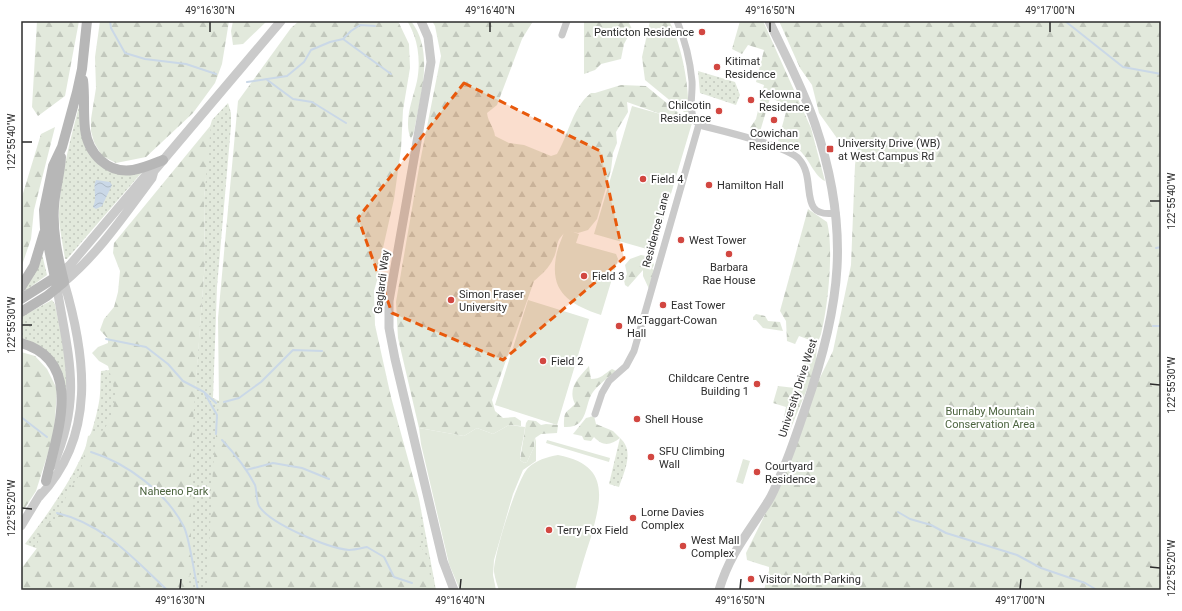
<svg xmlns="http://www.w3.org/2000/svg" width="1182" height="611" font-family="Roboto,sans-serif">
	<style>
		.grass { fill: url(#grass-dots) }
		.forest { fill: url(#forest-firs) }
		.garden { fill: #e2e9dc }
		.water { fill: url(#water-waves) }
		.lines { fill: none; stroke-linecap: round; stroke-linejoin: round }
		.stream { stroke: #cad8e7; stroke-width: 2 }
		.minor { stroke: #cacaca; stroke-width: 7 }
		.tertiary { stroke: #cacaca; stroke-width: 9 }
		.secondary { stroke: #b7b7b7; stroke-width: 10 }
		.marked { fill: #e8590c; fill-opacity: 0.2; stroke: #e8590c; stroke-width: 3; stroke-dasharray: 8 5; stroke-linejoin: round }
		.ticks { fill: none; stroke: #2d2d2d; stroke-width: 1.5 }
		.poi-dot { fill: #d24741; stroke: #fff; stroke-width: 1.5 }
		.labels { text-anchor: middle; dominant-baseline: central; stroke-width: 4; stroke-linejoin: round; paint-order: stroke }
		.poi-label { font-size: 11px; fill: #2d2d2d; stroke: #fff; text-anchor: start }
		.street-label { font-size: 11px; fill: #2d2d2d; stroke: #fff }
		.park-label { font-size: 11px; fill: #4c643f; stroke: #fff }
		.neatline { fill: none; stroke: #2d2d2d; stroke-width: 1.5 }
		.ticks-label { font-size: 10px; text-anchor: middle; fill: #2d2d2d }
	</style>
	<defs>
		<pattern id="grass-dots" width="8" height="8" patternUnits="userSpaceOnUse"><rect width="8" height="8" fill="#e2e9dc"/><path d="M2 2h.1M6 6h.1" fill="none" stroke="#c2c8bd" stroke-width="1.8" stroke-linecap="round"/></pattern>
		<pattern id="forest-firs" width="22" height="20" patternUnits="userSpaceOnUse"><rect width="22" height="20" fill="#e2e9dc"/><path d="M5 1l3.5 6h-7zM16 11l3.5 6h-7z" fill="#c2c8bd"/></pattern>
		<pattern id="water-waves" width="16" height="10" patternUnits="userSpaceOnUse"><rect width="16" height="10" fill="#cad8e7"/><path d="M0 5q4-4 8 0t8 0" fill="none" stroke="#aebac6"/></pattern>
	</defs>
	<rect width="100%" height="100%" fill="#fff"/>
	<path class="grass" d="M 698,71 L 735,82 L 740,95 L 736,105 L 700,93 Z
		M 81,98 L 82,116 L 102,164 L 143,171 L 67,259 L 65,259 C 63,244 59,228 59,213 C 60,174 72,135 81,98 Z
		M 228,103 L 231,113 L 231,126 L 217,287 L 213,398 L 419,499 L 436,590 L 147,590 L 25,544 C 56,503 88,459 98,407 C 101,396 100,383 101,371 L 118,369 L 195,391 L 205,261 L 204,198 L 209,130 L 212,120 Z
		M 42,254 L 47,275 L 25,291 L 24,290 Z
		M 52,300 L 55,304 L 65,354 L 67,398 L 48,352 L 33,343 L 21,339 L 21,317 Z
		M 620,438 C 635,451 624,472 619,487 L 609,484 Z"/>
	<path class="forest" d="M 37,21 L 79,21 L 65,96 L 38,116 L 32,107 Z
		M 100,21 L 229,21 L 222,64 L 215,83 L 193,113 L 146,157 L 116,163 L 102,156 L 94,142 L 91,131 L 91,119 L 96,88 L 95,57 Z
		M 233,21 L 267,21 L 243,44 L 233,45 L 231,31 Z
		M 299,21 L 398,21 L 409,44 L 410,68 L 403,110 L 401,149 L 394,199 L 383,248 L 380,270 L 374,291 L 375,325 L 391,397 L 419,499 L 420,545 L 427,557 L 430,576 L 436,590 L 207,590 L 213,468 L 219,403 L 218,318 L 238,101 L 291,28 Z
		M 407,21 L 411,21 C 435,52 420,97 414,132 L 411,139 C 403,121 413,99 417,81 C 420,66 419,49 414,35 C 412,30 410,25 407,21 Z
		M 432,21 L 533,21 L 522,39 L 497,105 L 487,113 C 488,122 494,127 495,136 L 509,143 L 524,145 L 551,156 L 557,154 C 569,134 572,108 591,93 L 595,93 L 621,85 L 646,86 L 685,118 L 684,119 L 666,116 L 627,102 L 628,112 L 616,132 L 617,143 L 613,153 L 611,170 L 597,219 L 588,230 L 578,233 L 567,231 C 553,242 560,246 553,259 C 550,267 540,276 534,281 L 492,400 L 495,411 L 503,418 L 515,417 L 521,421 L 521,426 L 509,425 L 493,434 L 477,428 L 464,436 L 419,428 L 398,338 L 396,302 L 420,162 L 441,56 L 435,26 Z
		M 584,21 L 628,21 L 632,29 L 624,44 L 621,59 L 601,64 L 595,70 L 584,74 Z
		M 650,21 L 669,21 C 681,42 690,88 688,112 L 684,112 L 645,80 L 642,57 Z
		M 740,21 L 763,21 L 811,128 L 825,181 C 814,176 809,158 799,150 C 793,146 785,144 778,141 L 788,105 L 770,98 L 759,135 L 750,128 L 756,119 L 764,85 L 756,82 L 764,50 L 748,45 L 742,54 L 732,49 Z
		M 779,21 L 1161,21 L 1161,590 L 764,590 L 769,571 L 769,567 L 747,560 L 746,553 L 785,474 L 813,392 L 833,351 L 851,265 L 855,165 L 858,144 L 856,140 L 839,141 L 819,113 L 812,85 L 800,68 Z
		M 211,125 L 204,198 L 205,261 L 191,449 L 191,566 L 187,590 L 21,590 L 21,569 L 37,548 L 40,528 L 58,517 L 67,494 L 80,474 L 88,436 L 104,430 L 111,417 L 116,394 L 108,366 L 99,361 L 92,353 L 98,347 L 108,343 L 108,339 L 100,330 L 104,319 L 114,307 L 118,292 L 120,271 L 113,253 L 114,243 Z
		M 55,127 L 34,210 L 31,239 L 21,268 L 21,200 L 41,134 Z
		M 808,209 L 827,222 C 834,248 828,308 821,334 C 820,338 817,342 817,346 C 816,354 817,361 814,370 C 807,391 797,412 789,433 L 781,433 L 786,407 L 773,403 L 778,386 L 795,388 L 799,384 L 810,340 L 799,336 L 795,344 L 787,341 L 786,321 L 780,311 Z
		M 641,255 L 651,257 L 654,265 L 652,269 L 654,270 L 649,289 L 643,276 L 643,270 L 628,287 L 625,285 L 624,280 L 627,274 L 625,265 L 630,259 Z
		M 756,314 L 765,316 L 768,321 L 780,322 L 783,331 L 763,328 L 756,320 L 753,320 L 753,317 Z
		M 21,352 L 35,356 L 47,369 L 57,389 L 54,434 L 36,491 L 21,514 Z
		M 589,366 L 591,379 C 601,379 604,374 612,369 L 616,371 C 609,377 599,384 593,392 C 584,404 589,429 564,427 C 564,410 565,414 575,404 C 567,388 579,377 589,366 Z
		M 594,416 L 596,424 L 613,431 L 620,438 C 611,445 603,447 594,437 L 591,441 L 584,440 L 582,436 L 573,434 L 586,418 Z
		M 528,420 L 536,421 L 541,425 L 546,424 L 558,425 L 557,433 L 541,434 L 535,438 L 534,447 L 527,462 L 524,463 L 520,460 L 526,423 Z"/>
	<path class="garden" d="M 632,106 L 692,123 L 654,251 L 594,234 Z
		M 565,229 L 579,234 L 576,243 L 616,254 L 618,259 L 601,315 C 568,304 548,291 557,252 C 559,244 563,236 565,229 Z
		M 528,300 L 589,319 L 557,425 L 495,405 Z
		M 509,425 L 525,427 C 524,438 520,450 520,460 L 524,463 L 527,462 L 534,447 L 536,437 L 536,461 L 523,470 L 513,494 L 494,560 L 493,575 L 496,590 L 460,590 L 449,564 L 421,444 L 419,428 L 464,436 L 477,428 L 493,434 Z
		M 547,440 L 610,458 L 609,462 L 546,443 Z
		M 558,455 C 610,465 602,497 591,537 C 585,555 580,572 575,590 L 499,590 C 497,585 495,578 494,572 C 493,557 517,479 528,468 C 536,460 547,457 558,455 Z
		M 743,459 L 750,461 L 743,484 L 736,482 Z"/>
	<path class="water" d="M 96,180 L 110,182 L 112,185 L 102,206 L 96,209 L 93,207 C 98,197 92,188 96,180 Z"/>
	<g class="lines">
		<path class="stream" d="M 110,21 L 111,28 L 125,53 L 145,59 L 186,64 L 216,74
			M 1065,21 L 1123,67 L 1161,74
			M 343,39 L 391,74
			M 266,79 L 293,99 L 312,102 L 346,123
			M 247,82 L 287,76 L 304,62 L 311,50 L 330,42 L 343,39 L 351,31 L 360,25 L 375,26
			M 1156,248 L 1161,247
			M 1153,326 L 1161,326
			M 106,339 L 146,347 L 168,364 L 183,381 L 204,392 L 216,403
			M 205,394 L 217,415 L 216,434
			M 224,402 L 239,398 L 261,382 L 293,350 L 322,351
			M 21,417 L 47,437
			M 222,440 C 234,453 247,469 255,485 C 257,491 256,500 259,506 C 270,524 328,548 349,550 C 355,550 362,548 367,547 L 384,557 L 394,577 L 412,583
			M 91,452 C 127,463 167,493 184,527 C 190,540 194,574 198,590
			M 246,470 L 273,463 L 302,468 L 329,479
			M 898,512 L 910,519 L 931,525 L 946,533 L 1017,555 L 1041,568 L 1085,583 L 1097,590
			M 57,513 C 104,524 134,559 167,590"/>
		<path class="minor" d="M 677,21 C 685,40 690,60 692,81 C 693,94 688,110 695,121 L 703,126 C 723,131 787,146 799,159 C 818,180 796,219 836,213
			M 562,35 L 567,21
			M 595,414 L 602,393 L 609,381 L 626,366 L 634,351 L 699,124"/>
		<path class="tertiary" d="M 421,21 L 428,37 L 431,62 L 389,301 L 389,328 L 395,359 L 443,561 L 454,590
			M 62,272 L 70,265 L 147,174 L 154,171
			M 53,465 C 83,397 68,356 57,288
			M 39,497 C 97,436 86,356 64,282 C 99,253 125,214 152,178 L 154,171 L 281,21
			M 21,526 L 41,493
			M 719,590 C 730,553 749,532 769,500 C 775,490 779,478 784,467 C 792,448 798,429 805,409 C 841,306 851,230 815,124 C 803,88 785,55 769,21"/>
		<path class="secondary" d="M 83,80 C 85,96 83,113 85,129 C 88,154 108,174 133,170 C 144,168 153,164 163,160
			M 21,287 L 34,266 L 44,233
			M 57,288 L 45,229 L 44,210 L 53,166 L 62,147 L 77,92 L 82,69 L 87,21
			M 21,299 L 59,275
			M 21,312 L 47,296 L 64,282 C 58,258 52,231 54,206 C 55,190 60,174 61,157
			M 21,343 C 86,361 56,436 46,481"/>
	</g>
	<path class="marked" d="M 464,83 L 600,151 L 624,258 L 503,360 L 392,313 L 358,218 Z"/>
	<path class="ticks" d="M 210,32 L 210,22M 490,32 L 490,22M 770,32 L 770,22M 1050,32 L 1050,22M 22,142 L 32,142M 1150,201 L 1160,201M 22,325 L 32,325M 1150,384 L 1160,385M 22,508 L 32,509M 1150,567 L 1160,568M 180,589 L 181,579M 460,589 L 461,579M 740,589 L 741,579M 1020,589 L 1021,579"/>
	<g class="poi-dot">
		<circle cx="702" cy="32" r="4"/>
		<circle cx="717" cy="67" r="4"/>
		<circle cx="751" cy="100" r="4"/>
		<circle cx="719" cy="111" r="4"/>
		<circle cx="774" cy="120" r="4"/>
		<rect x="826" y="145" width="8" height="8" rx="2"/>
		<circle cx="643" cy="179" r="4"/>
		<circle cx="709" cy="185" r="4"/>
		<circle cx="681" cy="240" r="4"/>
		<circle cx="729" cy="254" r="4"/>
		<circle cx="584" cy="276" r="4"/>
		<circle cx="451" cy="300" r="4"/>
		<circle cx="663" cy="305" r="4"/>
		<circle cx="619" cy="326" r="4"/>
		<circle cx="543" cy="361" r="4"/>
		<circle cx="757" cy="384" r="4"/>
		<circle cx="637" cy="419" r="4"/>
		<circle cx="651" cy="457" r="4"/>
		<circle cx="757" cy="472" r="4"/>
		<circle cx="633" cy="518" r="4"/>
		<circle cx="549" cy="530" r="4"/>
		<circle cx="683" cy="546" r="4"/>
		<circle cx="751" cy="579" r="4"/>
	</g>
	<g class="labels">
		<g class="poi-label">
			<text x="694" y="32" text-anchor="end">Penticton Residence</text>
			<text x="725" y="61">Kitimat<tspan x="725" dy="13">Residence</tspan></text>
			<text x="759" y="94">Kelowna<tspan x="759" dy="13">Residence</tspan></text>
			<text x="711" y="105" text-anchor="end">Chilcotin<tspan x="711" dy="13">Residence</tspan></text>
			<text x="774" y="133" text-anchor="middle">Cowichan<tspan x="774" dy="13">Residence</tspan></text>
			<text x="838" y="143">University Drive (WB)<tspan x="838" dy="13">at West Campus Rd</tspan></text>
			<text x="651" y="179">Field 4</text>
			<text x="717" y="185">Hamilton Hall</text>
			<text x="689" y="240">West Tower</text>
			<text x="729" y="267" text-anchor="middle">Barbara<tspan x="729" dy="13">Rae House</tspan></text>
			<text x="592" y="276">Field 3</text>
			<text x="459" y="294">Simon Fraser<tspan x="459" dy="13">University</tspan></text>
			<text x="671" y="305">East Tower</text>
			<text x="627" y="320">McTaggart-Cowan<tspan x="627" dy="13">Hall</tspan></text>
			<text x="551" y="361">Field 2</text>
			<text x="749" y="378" text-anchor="end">Childcare Centre<tspan x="749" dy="13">Building 1</tspan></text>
			<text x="645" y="419">Shell House</text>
			<text x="659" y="451">SFU Climbing<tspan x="659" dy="13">Wall</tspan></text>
			<text x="765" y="466">Courtyard<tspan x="765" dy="13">Residence</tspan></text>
			<text x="641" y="512">Lorne Davies<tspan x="641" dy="13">Complex</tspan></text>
			<text x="557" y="530">Terry Fox Field</text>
			<text x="691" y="540">West Mall<tspan x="691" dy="13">Complex</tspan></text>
			<text x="759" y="579">Visitor North Parking</text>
		</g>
		<g class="street-label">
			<text transform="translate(656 230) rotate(-75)">Residence Lane</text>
			<text transform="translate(382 282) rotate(-83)">Gaglardi Way</text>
			<text transform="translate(798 388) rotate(-72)">University Drive West</text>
		</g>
		<g class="park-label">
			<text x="990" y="411">Burnaby Mountain<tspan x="990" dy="13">Conservation Area</tspan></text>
			<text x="174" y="491">Naheeno Park</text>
		</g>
	</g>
	<rect width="1182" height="611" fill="none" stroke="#ffffff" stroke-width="44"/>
	<rect x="22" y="22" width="1138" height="567" class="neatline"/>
	<g class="ticks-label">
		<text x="210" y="14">49°16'30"N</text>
		<text x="490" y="14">49°16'40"N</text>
		<text x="770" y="14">49°16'50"N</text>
		<text x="1050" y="14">49°17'00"N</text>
		<text transform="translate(11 142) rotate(-90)" y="4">122°55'40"W</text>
		<text transform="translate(1171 201) rotate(-90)" y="4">122°55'40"W</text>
		<text transform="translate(11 325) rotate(-90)" y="4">122°55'30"W</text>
		<text transform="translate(1171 385) rotate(-90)" y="4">122°55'30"W</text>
		<text transform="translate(11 508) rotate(-90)" y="4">122°55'20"W</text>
		<text transform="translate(1171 568) rotate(-90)" y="4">122°55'20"W</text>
		<text x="180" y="604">49°16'30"N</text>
		<text x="460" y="604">49°16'40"N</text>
		<text x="740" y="604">49°16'50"N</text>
		<text x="1020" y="604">49°17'00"N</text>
	</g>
</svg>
